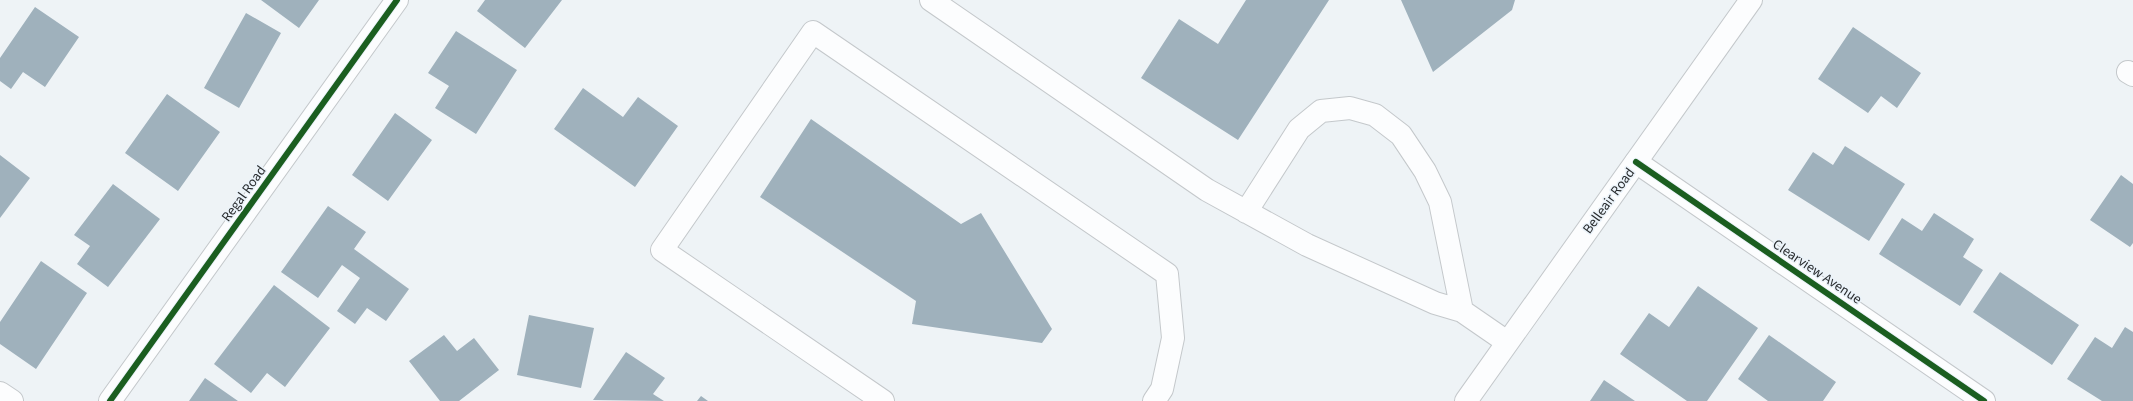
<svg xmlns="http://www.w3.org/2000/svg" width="2133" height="401" font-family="'Source Sans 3',sans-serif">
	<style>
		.building { fill: #9fb1bc }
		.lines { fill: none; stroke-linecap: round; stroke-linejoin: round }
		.minor-casing { stroke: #c4c8cb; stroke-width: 24 }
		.major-casing { stroke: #c4c8cb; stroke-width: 24 }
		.minor { stroke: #fcfdfe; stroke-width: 22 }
		.major { stroke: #fcfdfe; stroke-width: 22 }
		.cycleway-casing { stroke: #ebf3fa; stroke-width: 8 }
		.cycleway { stroke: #1b5e20; stroke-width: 6 }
		.labels { text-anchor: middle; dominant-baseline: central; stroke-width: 3; stroke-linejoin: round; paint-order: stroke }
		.street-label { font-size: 14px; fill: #292c2e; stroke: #ebf3fa }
	</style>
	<rect width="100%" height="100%" fill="#eef3f6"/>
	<path class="building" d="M 261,0 L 319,0 L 299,28 Z
		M 485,0 L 562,0 L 525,48 L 477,11 Z
		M 1246,0 L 1329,0 L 1238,140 L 1141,78 L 1179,19 L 1218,44 Z
		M 1401,0 L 1515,0 L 1512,10 L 1433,72 Z
		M 35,7 L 79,37 L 45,87 L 23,72 L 11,89 L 0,81 L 0,58 Z
		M 246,13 L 281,33 L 239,108 L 204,88 Z
		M 1853,27 L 1921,73 L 1897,108 L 1881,96 L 1868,113 L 1818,79 Z
		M 456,31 L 517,70 L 476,134 L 435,108 L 449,86 L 428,73 Z
		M 583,88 L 623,117 L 638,97 L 678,126 L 635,187 L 554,129 Z
		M 167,94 L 220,132 L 178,191 L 125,153 Z
		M 395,113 L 432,140 L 388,201 L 352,175 Z
		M 811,119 L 961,224 L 981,213 L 1052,329 L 1042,343 L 912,324 L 916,301 L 760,197 Z
		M 1845,146 L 1905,184 L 1869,241 L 1788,190 L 1813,152 L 1833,165 Z
		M 0,155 L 30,178 L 0,218 Z
		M 2121,175 L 2133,184 L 2133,243 L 2130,247 L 2090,220 Z
		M 113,184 L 160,219 L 108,287 L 77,264 L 90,246 L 74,235 Z
		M 328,206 L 366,232 L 354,249 L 409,289 L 386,321 L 367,308 L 355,324 L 337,311 L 360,278 L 342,265 L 318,298 L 281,272 Z
		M 1934,213 L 1974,239 L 1963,257 L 1983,270 L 1960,306 L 1879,254 L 1902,218 L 1922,231 Z
		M 41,261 L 87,293 L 36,369 L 0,344 L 0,322 Z
		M 2000,272 L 2079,325 L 2052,365 L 1973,312 Z
		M 274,285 L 330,328 L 285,387 L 267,373 L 251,393 L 214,364 Z
		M 1698,286 L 1758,328 L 1707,401 L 1687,401 L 1620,354 L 1649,313 L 1669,327 Z
		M 529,315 L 594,328 L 581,388 L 517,375 Z
		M 2125,327 L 2133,332 L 2133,401 L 2102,401 L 2067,379 L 2095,337 L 2112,348 Z
		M 444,335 L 457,351 L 474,338 L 499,370 L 459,401 L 440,401 L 409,361 Z
		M 1769,335 L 1836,382 L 1823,401 L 1768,401 L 1738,379 Z
		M 626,352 L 665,378 L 653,394 L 664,401 L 593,400 Z
		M 205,378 L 238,401 L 189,401 Z
		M 1604,380 L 1635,401 L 1590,401 Z
		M 701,396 L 708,401 L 697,401 Z"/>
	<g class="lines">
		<g class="minor-casing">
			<path id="minor" d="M 931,0 L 1207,190 L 1307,245 L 1435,303 L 1462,311 L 1507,342
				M 2128,72 L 2133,75
				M 1636,162 L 1984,401
				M 1246,212 L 1299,129 L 1321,111 L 1350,108 L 1375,115 L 1401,135 L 1425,171 L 1440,202 L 1462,311
				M 0,393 L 12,401
				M 110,401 L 397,0
				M 883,401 L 662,250 L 813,32 L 1167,274 L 1173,338 L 1162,389 L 1154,401"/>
		</g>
		<g class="major-casing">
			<path id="major" d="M 1466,401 L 1751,0"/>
		</g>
		<use href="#minor" class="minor"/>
		<use href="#major" class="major"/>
		<g class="cycleway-casing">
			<path id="cycleway" d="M 1636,162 L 1984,401
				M 110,401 L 397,0"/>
		</g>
		<use href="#cycleway" class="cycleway"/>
	</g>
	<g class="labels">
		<g class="street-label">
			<text transform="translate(244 194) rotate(-54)">Regal Road</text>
			<text transform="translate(1609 201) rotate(-54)">Belleair Road</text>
			<text transform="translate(1817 272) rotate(34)">Clearview Avenue</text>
		</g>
	</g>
</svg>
